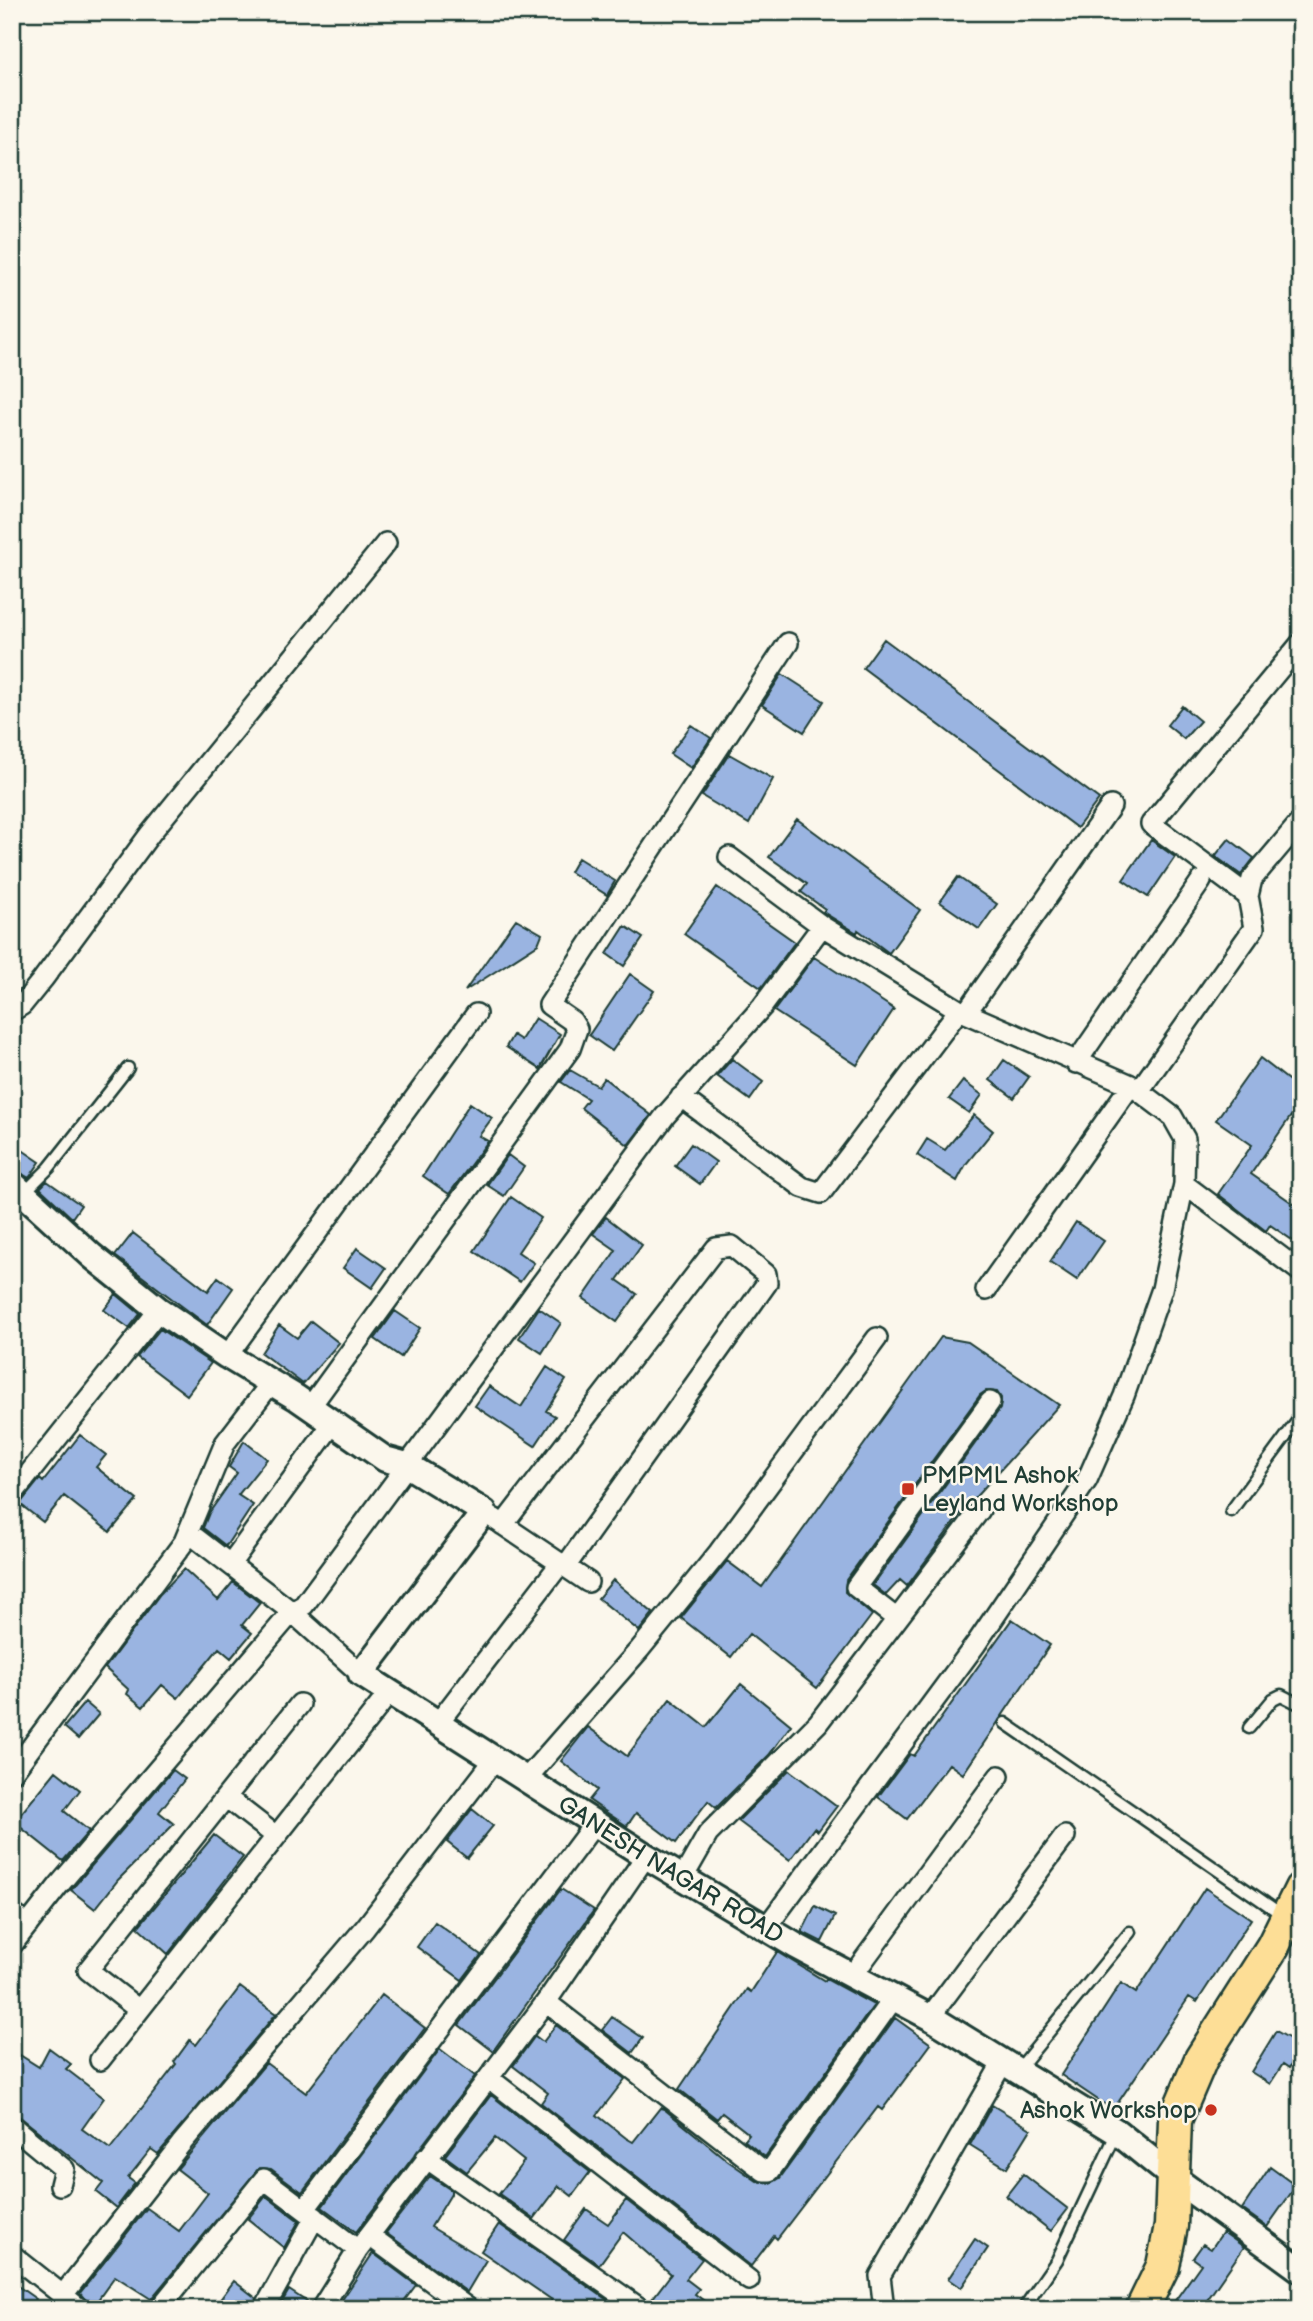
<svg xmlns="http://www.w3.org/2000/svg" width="1313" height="2321" font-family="'Balsamiq Sans',sans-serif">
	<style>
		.building { fill: #9ab4e1; stroke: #1f3d34; stroke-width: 2 }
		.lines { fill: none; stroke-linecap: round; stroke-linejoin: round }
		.service-casing { stroke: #1f3d34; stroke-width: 15 }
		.minor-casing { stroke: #1f3d34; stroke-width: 24 }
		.tertiary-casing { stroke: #1f3d34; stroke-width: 30 }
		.primary-casing { stroke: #1f3d34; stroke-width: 37 }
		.service { stroke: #fbf7ec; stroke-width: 10 }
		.minor { stroke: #fbf7ec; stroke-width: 19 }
		.tertiary { stroke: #fbf7ec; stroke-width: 24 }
		.primary { stroke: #fdde96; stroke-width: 32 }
		.poi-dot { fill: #c8321e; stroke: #fbf7ec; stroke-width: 2.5 }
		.labels { text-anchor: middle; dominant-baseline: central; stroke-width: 5; stroke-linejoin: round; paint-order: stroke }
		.poi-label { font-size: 24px; fill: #1f3d34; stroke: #fbf7ec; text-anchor: start }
		.street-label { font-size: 24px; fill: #1f3d34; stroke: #fbf7ec }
	</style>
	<rect width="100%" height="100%" fill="#fbf7ec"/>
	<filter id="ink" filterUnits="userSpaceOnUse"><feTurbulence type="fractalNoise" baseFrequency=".0143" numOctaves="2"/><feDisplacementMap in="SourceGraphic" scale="14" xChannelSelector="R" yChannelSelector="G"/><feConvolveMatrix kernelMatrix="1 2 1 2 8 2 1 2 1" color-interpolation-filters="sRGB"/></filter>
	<g filter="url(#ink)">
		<path class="building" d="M 884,639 L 1099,799 L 1077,828 L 863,668 Z
			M 782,674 L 824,701 L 804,732 L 762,705 Z
			M 1182,706 L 1200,721 L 1184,739 L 1167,725 Z
			M 691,725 L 711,738 L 691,768 L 670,754 Z
			M 729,754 L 773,779 L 749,824 L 702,796 Z
			M 797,819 L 920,910 L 889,953 L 858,930 L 857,933 L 823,912 L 825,909 L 801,892 L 807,884 L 769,857 Z
			M 1229,839 L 1254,858 L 1241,875 L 1215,856 Z
			M 1151,840 L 1175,857 L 1148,897 L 1123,880 Z
			M 578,858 L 615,881 L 607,895 L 570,872 Z
			M 958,877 L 997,904 L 979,929 L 940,902 Z
			M 717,887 L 795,942 L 761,988 L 684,934 Z
			M 516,919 L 542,934 L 538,944 L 465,991 Z
			M 625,926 L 643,938 L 624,966 L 607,954 Z
			M 814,957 L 894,1009 L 857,1065 L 774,1011 Z
			M 630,974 L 654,991 L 612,1051 L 589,1035 Z
			M 535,1018 L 560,1034 L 540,1069 L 506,1047 L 513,1035 L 521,1040 Z
			M 1260,1058 L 1301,1090 L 1301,1124 L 1291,1116 L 1251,1174 L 1301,1209 L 1301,1246 L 1270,1225 L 1266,1231 L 1218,1194 L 1252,1145 L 1216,1120 Z
			M 732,1059 L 763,1082 L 750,1100 L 717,1076 Z
			M 1004,1060 L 1029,1077 L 1014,1098 L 990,1080 Z
			M 570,1070 L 598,1086 L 604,1078 L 651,1115 L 628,1145 L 581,1108 L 588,1099 L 561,1082 Z
			M 963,1081 L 982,1095 L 969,1113 L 949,1099 Z
			M 470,1103 L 492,1118 L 479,1136 L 488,1141 L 449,1194 L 423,1176 Z
			M 974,1115 L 993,1131 L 966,1164 L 957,1181 L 917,1155 L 927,1139 L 945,1150 Z
			M 12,1143 L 40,1162 L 29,1178 L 12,1169 Z
			M 691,1144 L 716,1162 L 700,1184 L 675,1166 Z
			M 508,1155 L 524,1167 L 504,1196 L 487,1185 Z
			M 47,1181 L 81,1205 L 72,1218 L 40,1188 Z
			M 511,1197 L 541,1218 L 518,1252 L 534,1263 L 520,1282 L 474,1251 Z
			M 606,1217 L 642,1245 L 617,1280 L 637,1294 L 617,1322 L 583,1298 L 616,1250 L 593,1234 Z
			M 1076,1222 L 1104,1241 L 1077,1280 L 1050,1262 Z
			M 133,1233 L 208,1291 L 218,1277 L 233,1288 L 207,1325 L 115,1256 Z
			M 357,1248 L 386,1268 L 372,1288 L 343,1268 Z
			M 116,1294 L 140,1314 L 129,1328 L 104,1310 Z
			M 539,1308 L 561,1323 L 542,1353 L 519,1338 Z
			M 395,1311 L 420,1328 L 401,1357 L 375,1339 Z
			M 311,1321 L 339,1343 L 303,1384 L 261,1353 L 279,1325 L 297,1338 Z
			M 160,1329 L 211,1363 L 187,1395 L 137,1357 Z
			M 941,1337 L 968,1342 L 1059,1405 L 962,1512 L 907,1586 L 900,1580 L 886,1595 L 873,1585 L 1000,1409 L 1001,1398 L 997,1392 L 986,1391 L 980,1395 L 846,1580 L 845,1592 L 872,1615 L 817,1688 L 749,1634 L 731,1657 L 681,1618 L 727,1561 L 762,1587 Z
			M 547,1367 L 566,1380 L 546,1411 L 555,1416 L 535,1446 L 475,1406 L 489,1386 L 521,1407 Z
			M 80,1435 L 106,1455 L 96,1467 L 137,1500 L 110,1532 L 64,1496 L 43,1522 L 20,1504 L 40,1479 L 43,1482 Z
			M 244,1441 L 267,1459 L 238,1495 L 253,1505 L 226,1546 L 203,1528 L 209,1513 L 237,1473 L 229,1467 Z
			M 184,1569 L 218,1600 L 233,1582 L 260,1603 L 242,1625 L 252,1633 L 231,1658 L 219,1648 L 178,1698 L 162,1685 L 143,1707 L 127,1694 L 129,1690 L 105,1668 L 160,1594 Z
			M 613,1580 L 653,1613 L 639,1631 L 598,1598 Z
			M 1012,1619 L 1050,1645 L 963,1774 L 949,1764 L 907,1819 L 878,1797 L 910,1754 L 914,1756 Z
			M 741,1684 L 791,1725 L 769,1755 L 716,1808 L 708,1801 L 676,1843 L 636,1813 L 627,1826 L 609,1814 L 589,1800 L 597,1790 L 561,1761 L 588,1727 L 627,1756 L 670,1699 L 706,1727 Z
			M 85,1702 L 99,1714 L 78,1739 L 64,1727 Z
			M 173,1770 L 185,1779 L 159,1812 L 174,1824 L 118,1880 L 95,1909 L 71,1890 Z
			M 789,1770 L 837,1806 L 818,1831 L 814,1828 L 790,1860 L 738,1821 Z
			M 56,1771 L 80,1790 L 64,1811 L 89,1831 L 63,1861 L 14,1822 Z
			M 472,1809 L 493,1826 L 467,1858 L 447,1842 Z
			M 214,1835 L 243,1857 L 168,1954 L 138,1927 Z
			M 1205,1888 L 1251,1919 L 1197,2002 L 1189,1997 L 1113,2110 L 1061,2075 L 1121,1983 L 1136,1993 Z
			M 561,1889 L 594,1910 L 493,2051 L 459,2025 Z
			M 815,1906 L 835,1916 L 822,1942 L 802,1932 Z
			M 435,1922 L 481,1955 L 462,1980 L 417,1947 Z
			M 777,1952 L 825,1981 L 826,1979 L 874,2005 L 765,2157 L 744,2140 L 749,2134 L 722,2113 L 717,2119 L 679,2089 L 747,1989 L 751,1992 Z
			M 240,1987 L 276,2014 L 158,2154 L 151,2149 L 128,2178 L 135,2183 L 116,2208 L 96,2192 L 103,2183 L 20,2117 L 12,2114 L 12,2050 L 39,2067 L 49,2048 L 71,2064 L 66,2069 L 104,2098 L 82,2129 L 110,2149 L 176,2064 L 174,2062 L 190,2040 L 196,2045 Z
			M 382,1995 L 425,2028 L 302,2192 L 271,2169 L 259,2168 L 151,2299 L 115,2276 L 92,2308 L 80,2293 L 147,2208 L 179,2231 L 208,2193 L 177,2169 L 266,2063 L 306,2093 Z
			M 612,2017 L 643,2038 L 632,2053 L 602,2030 Z
			M 895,2018 L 931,2044 L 882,2110 L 878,2107 L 777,2239 L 774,2236 L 751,2266 L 541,2103 L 548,2093 L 513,2066 L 535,2036 L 543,2042 L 556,2025 L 625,2079 L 597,2115 L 626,2138 L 633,2142 L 660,2108 L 664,2109 L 728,2161 L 757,2181 L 771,2183 L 780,2178 Z
			M 1276,2031 L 1301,2045 L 1301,2049 L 1289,2068 L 1283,2064 L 1270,2084 L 1251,2072 Z
			M 440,2049 L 475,2076 L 356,2232 L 322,2207 Z
			M 491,2095 L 590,2172 L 572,2196 L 559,2186 L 534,2219 L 499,2194 L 524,2161 L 495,2138 L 467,2172 L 445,2156 Z
			M 992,2105 L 1031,2129 L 1007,2168 L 970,2145 Z
			M 1270,2167 L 1296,2186 L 1267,2227 L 1242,2209 Z
			M 1023,2174 L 1068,2209 L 1051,2231 L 1006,2196 Z
			M 430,2176 L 451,2190 L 451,2194 L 431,2227 L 486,2260 L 467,2292 L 386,2233 Z
			M 266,2196 L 299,2221 L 284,2248 L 248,2219 Z
			M 626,2200 L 702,2259 L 686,2279 L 699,2289 L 695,2294 L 715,2309 L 653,2309 L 650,2302 L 671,2274 L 623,2232 L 599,2265 L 564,2240 L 586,2209 L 608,2224 Z
			M 499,2224 L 610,2302 L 605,2309 L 546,2309 L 552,2300 L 481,2251 Z
			M 1223,2232 L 1244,2247 L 1201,2309 L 1169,2309 L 1201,2264 L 1193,2258 L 1203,2244 L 1211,2249 Z
			M 975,2239 L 988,2248 L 961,2288 L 948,2279 Z
			M 373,2253 L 416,2285 L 398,2309 L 336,2309 Z
			M 234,2281 L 256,2298 L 252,2309 L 213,2309 Z
			M 12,2282 L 36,2299 L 30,2309 L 12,2309 Z
			M 289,2290 L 310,2304 L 309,2309 L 278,2309 Z"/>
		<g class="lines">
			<g class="service-casing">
				<path id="service" d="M 24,1193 L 49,1168 L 128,1068
					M 1231,1511 L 1301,1416
					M 1005,1723 L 1284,1916
					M 1249,1728 L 1273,1699 L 1281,1695 L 1301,1705
					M 1018,2070 L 1130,1932
					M 1023,2309 L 1057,2260 L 1117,2132"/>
			</g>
			<g class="minor-casing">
				<path id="minor" d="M 729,857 L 822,926 L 959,1010 L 1131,1085 L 1172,1116 L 1185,1139 L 1184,1184 L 1301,1272
					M 1248,896 L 1151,824 L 1301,643
					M 12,1011 L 22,1005 L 43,979 L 150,834 L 386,543
					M 966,1013 L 1111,806
					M 1076,1063 L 1201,881
					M 1139,1091 L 1254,928 L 1248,896 L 1252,879 L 1301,821
					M 681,1097 L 802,1187 L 821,1193 L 959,1010
					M 986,1290 L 1131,1085
					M 227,1356 L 476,1014
					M 310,1407 L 570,1049 L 577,1029 L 572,1021 L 549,1005 L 788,643
					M 12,1495 L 159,1310
					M 493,1518 L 588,1582
					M 503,1525 L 716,1248 L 732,1246 L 766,1274 L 767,1283 L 565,1567
					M 188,1532 L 292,1612 L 361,1674
					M 231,1563 L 333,1423
					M 897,1619 L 856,1587 L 990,1402
					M 438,1723 L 560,1564
					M 12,1773 L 184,1542 L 225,1443 L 271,1383
					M 526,1779 L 640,1649 L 719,1552 L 877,1338
					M 227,1798 L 276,1836
					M 684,1876 L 708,1834 L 818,1723 L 980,1510
					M 12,1913 L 28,1925
					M 766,1928 L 976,1644 L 1087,1480 L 1124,1396 L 1162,1289 L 1184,1184
					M 12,1945 L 59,1885 L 292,1612 L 304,1605 L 665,1116 L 762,1007 L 822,926
					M 852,1976 L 999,1776
					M 546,2002 L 764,2171 L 770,2171 L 894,1998
					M 139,2010 L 88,1970 L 300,1704
					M 930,2017 L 1065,1836
					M 100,2060 L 390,1692
					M 490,2079 L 749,2280
					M 12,2126 L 64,2169 L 60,2185
					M 426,2158 L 641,2309
					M 305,2209 L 595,1823
					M 370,2236 L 469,2309
					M 12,2255 L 80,2309
					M 63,2295 L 181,2144 L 365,1928 L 495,1759
					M 159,2309 L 264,2179 L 358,2250
					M 264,2309 L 315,2217
					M 321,2309 L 358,2250 L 546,2002 L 646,1856
					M 884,2309 L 880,2276 L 1003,2062"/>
			</g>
			<g class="tertiary-casing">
				<g id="tertiary">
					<path id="s1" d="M 12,1183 L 92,1256 L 159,1310 L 227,1356 L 297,1398 L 385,1459 L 407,1465 L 484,1512 L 361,1674 L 646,1856 L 796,1946 L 935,2020 L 1117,2132 L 1174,2178 L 1301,2270"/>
				</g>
			</g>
			<g class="primary-casing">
				<path id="primary" d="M 1142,2309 L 1163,2266 L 1171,2226 L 1175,2120 L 1201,2059 L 1273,1946 L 1301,1889"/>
			</g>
			<use href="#service" class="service"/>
			<use href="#minor" class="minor"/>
			<use href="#tertiary" class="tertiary"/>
			<use href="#primary" class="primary"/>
		</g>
	</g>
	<g class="poi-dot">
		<rect x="901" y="1482" width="14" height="14" rx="3.5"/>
		<circle cx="1211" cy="2110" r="7"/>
	</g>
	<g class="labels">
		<g class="poi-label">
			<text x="922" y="1475">PMPML Ashok<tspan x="922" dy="28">Leyland Workshop</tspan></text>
			<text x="1197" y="2110" text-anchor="end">Ashok Workshop</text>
		</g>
		<g class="street-label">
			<text stroke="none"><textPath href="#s1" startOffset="1148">GANESH NAGAR ROAD</textPath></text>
		</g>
	</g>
	<rect width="1313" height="2321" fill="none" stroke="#fbf7ec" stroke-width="42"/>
	<rect x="21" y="21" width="1271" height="2279" fill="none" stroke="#1f3d34" stroke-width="2.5" filter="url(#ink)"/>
</svg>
